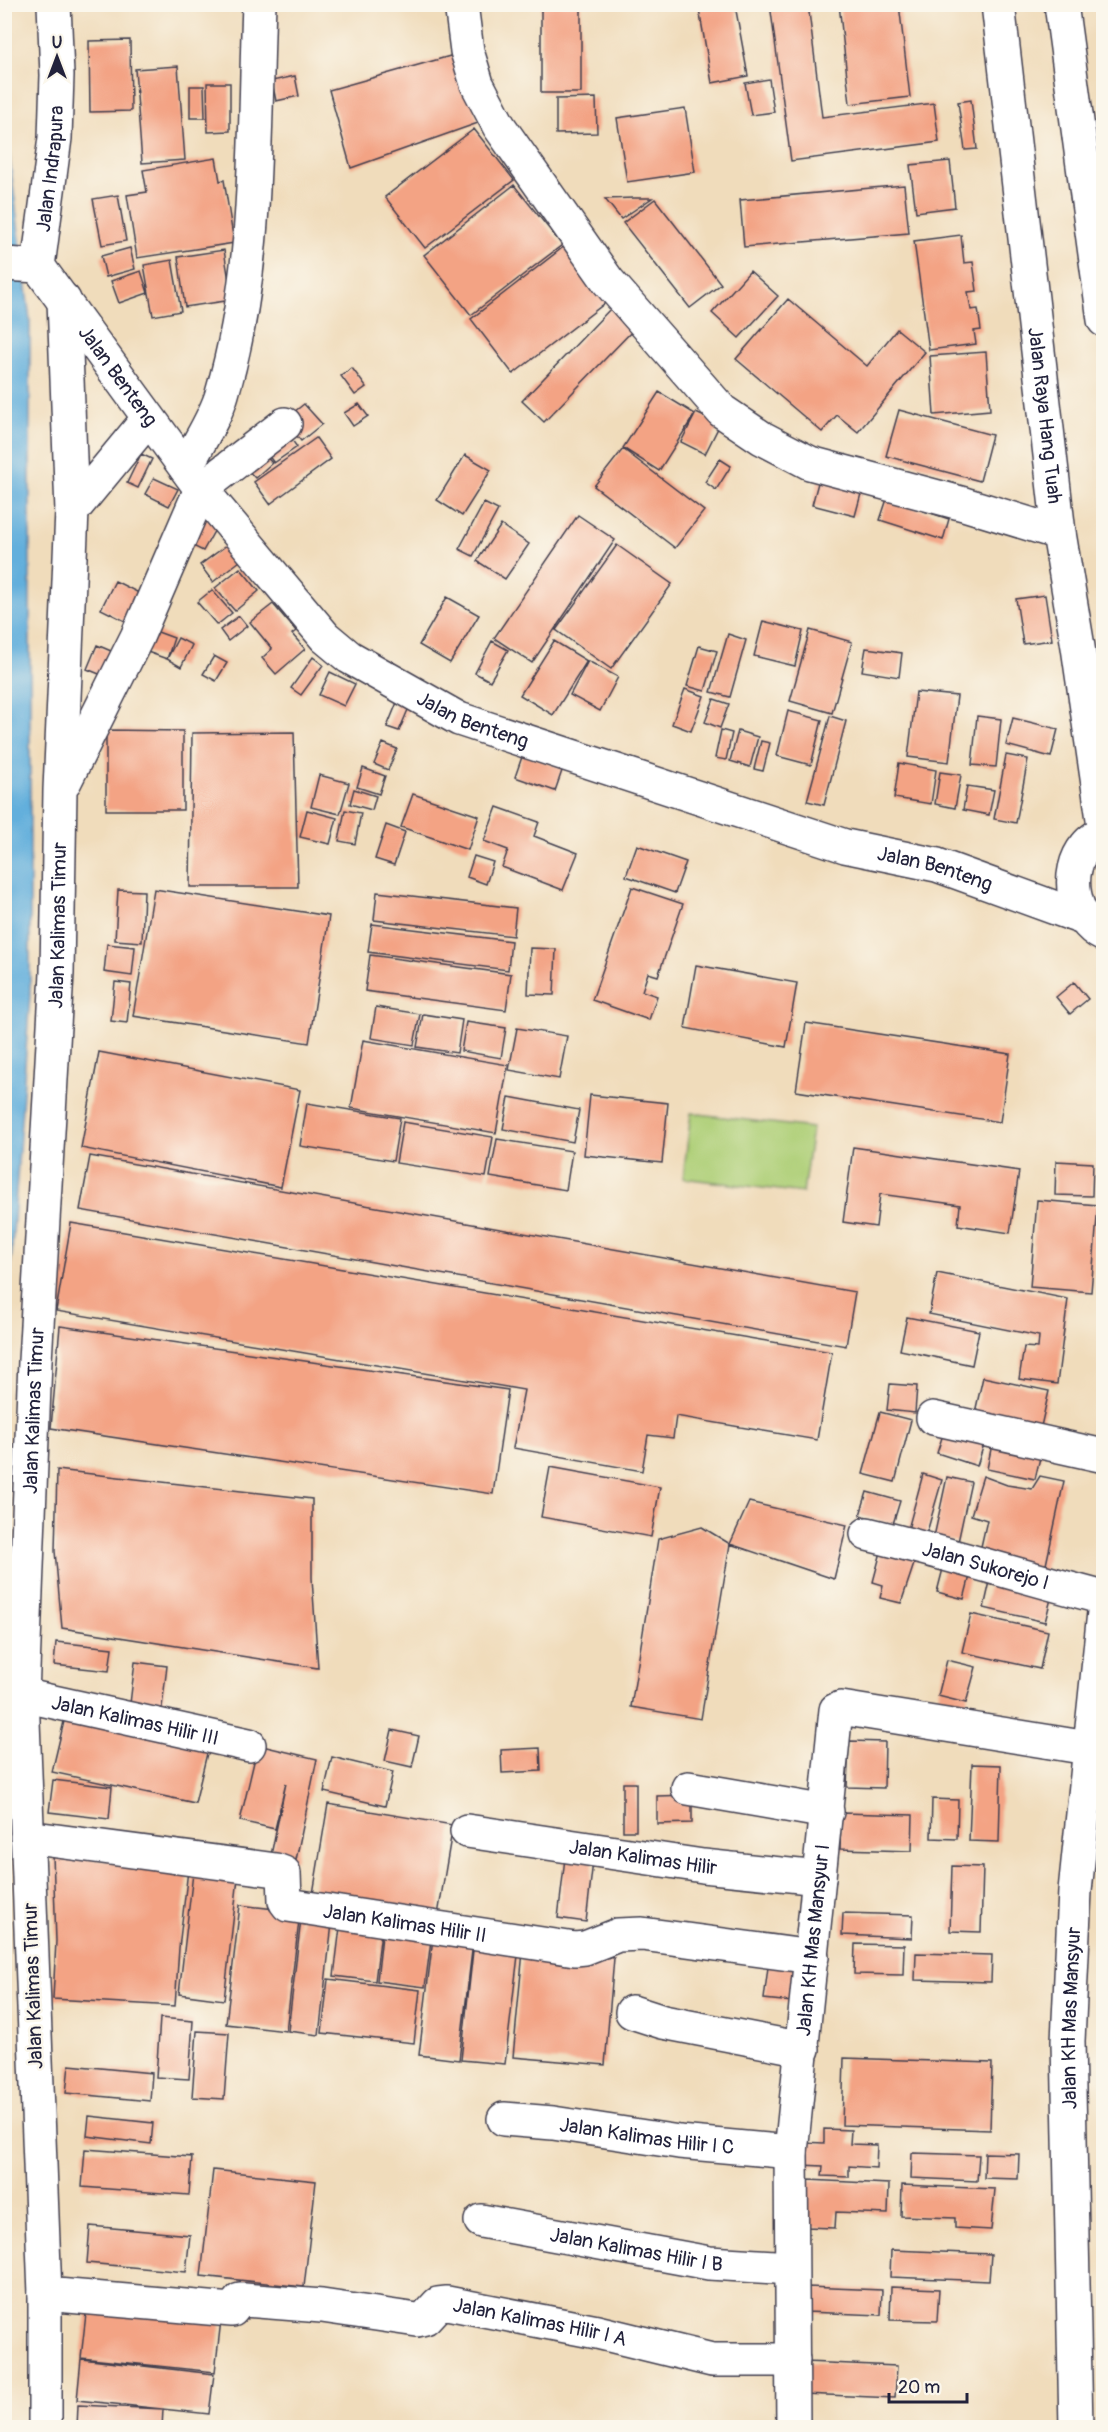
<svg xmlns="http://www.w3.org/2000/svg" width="1108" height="2432" font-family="Pangolin,sans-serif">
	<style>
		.green { fill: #aecf77; stroke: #687859; stroke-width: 1.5 }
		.water { fill: #62afdc; stroke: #42688c; stroke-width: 1.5 }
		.building { fill: #f3a384 }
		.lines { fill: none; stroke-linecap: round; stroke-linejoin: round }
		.minor-casing { stroke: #413e4e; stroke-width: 36 }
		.highway-casing { stroke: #413e4e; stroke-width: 36 }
		.minor { stroke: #fff; stroke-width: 33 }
		.highway { stroke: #fff; stroke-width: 33 }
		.labels { text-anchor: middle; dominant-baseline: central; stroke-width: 5; stroke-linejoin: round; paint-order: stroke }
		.street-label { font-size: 20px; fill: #22223b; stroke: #fbf7ec }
	</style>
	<rect width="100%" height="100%" fill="#fbf7ec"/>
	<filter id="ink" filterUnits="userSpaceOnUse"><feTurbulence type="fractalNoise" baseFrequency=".0167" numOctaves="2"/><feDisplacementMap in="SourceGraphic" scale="12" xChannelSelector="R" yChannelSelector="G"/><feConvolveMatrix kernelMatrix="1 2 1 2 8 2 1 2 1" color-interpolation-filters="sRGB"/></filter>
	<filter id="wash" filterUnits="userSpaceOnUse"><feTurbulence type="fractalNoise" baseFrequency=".008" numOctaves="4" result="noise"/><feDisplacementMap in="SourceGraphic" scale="24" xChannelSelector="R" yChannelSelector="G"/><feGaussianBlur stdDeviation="1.35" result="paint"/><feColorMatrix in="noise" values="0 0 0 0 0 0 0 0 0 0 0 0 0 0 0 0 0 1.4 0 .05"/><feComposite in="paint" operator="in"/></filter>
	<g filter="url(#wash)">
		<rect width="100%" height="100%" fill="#f0dcbb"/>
		<path class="green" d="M 691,1113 L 812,1128 L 803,1193 L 683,1178 Z"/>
		<path class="water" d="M 5,121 L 30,320 L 30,995 L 5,1347 Z"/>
		<g id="blocks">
			<path class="building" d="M 770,4 L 808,4 L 822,117 L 934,103 L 939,142 L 791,161 Z
				M 839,4 L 899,4 L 910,97 L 850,104 Z
				M 541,5 L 581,5 L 581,93 L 541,93 Z
				M 725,5 L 735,5 L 748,76 L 712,83 L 699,9 Z
				M 130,40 L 131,111 L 90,112 L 89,41 Z
				M 461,53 L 478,123 L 351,168 L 329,90 Z
				M 178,66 L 185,160 L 142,163 L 135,69 Z
				M 295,76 L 299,96 L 276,101 L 272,81 Z
				M 769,79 L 774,112 L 751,115 L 745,83 Z
				M 207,83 L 230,83 L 230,131 L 208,132 Z
				M 190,86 L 204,86 L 205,118 L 190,118 Z
				M 596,98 L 597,133 L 556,134 L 556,99 Z
				M 971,100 L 977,149 L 965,150 L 958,102 Z
				M 685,108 L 695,172 L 627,182 L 617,118 Z
				M 474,129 L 514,180 L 425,248 L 385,197 Z
				M 216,158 L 220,181 L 224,180 L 234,243 L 137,258 L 127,195 L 147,192 L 143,170 Z
				M 950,161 L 955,207 L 916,212 L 910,165 Z
				M 514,185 L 562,245 L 471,315 L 424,255 Z
				M 904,185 L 909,233 L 744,247 L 740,200 Z
				M 118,195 L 126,241 L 102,245 L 93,199 Z
				M 634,198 L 652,198 L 621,219 L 605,199 Z
				M 655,199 L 721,284 L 690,308 L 623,223 Z
				M 961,235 L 964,263 L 973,262 L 977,291 L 968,292 L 971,310 L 978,309 L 981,330 L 974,331 L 976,344 L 929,350 L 914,241 Z
				M 566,245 L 609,300 L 513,374 L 471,319 Z
				M 130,248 L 135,269 L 106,277 L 101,256 Z
				M 224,250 L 232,300 L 185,307 L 178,257 Z
				M 172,260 L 181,311 L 153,316 L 144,265 Z
				M 141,271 L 148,293 L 119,303 L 111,281 Z
				M 750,271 L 778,296 L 739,338 L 712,313 Z
				M 788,299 L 867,366 L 897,329 L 925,352 L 858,432 L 837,415 L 822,432 L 736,359 Z
				M 613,306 L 636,327 L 544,422 L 522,401 Z
				M 986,352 L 990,410 L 934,415 L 930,356 Z
				M 352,368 L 366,387 L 355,395 L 341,376 Z
				M 659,392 L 695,414 L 659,471 L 623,448 Z
				M 304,404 L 322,424 L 301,441 L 284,420 Z
				M 359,404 L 368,416 L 353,426 L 344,413 Z
				M 899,410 L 992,435 L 980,481 L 886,456 Z
				M 696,413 L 720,424 L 705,454 L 681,442 Z
				M 284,429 L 297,447 L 274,463 L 261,446 Z
				M 316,438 L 331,459 L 270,504 L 254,482 Z
				M 623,449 L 704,511 L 675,548 L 594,486 Z
				M 260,450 L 272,463 L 255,478 L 243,465 Z
				M 141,454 L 152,459 L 138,488 L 127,483 Z
				M 465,455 L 491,470 L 462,516 L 437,500 Z
				M 720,459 L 731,466 L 716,490 L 705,482 Z
				M 154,478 L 178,489 L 169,506 L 145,494 Z
				M 819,479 L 862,490 L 855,516 L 812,505 Z
				M 887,499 L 949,519 L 943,540 L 880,520 Z
				M 484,503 L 498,510 L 473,556 L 459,549 Z
				M 197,514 L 218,524 L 203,551 L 183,541 Z
				M 578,515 L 615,540 L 532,663 L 494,638 Z
				M 501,525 L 529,544 L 505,579 L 477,561 Z
				M 227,545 L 240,561 L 213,582 L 200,565 Z
				M 617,545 L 672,584 L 611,669 L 556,630 Z
				M 240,568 L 259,591 L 235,611 L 215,588 Z
				M 115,581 L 151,599 L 137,627 L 101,609 Z
				M 212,590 L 232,613 L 217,625 L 197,602 Z
				M 1045,595 L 1052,640 L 1023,644 L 1016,599 Z
				M 447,597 L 479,615 L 450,663 L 419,645 Z
				M 273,604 L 296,631 L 292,634 L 305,649 L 276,674 L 262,658 L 272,649 L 250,622 Z
				M 239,616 L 247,626 L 228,641 L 220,630 Z
				M 763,621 L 803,631 L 795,666 L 754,656 Z
				M 147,628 L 174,638 L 167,659 L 139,649 Z
				M 810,630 L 852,642 L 832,713 L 790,701 Z
				M 728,634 L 746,640 L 730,697 L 711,692 Z
				M 178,638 L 192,645 L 181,667 L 167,659 Z
				M 492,641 L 508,650 L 490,681 L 475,673 Z
				M 554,641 L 587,661 L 553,715 L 520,695 Z
				M 97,645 L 118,654 L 109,678 L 87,669 Z
				M 699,646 L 717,651 L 705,691 L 687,686 Z
				M 866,648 L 902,653 L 899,677 L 862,671 Z
				M 214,656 L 227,663 L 216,681 L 203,674 Z
				M 313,657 L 323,665 L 301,695 L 291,688 Z
				M 588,661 L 618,677 L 600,711 L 570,695 Z
				M 330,672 L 355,684 L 344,706 L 319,695 Z
				M 685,689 L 704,696 L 691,731 L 672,724 Z
				M 916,692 L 957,696 L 949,762 L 908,757 Z
				M 714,699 L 729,704 L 720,728 L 705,722 Z
				M 398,700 L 410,705 L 399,731 L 387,727 Z
				M 788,711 L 822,720 L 811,765 L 777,756 Z
				M 830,716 L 846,721 L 824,805 L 807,801 Z
				M 977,716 L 1001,719 L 996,767 L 972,765 Z
				M 1013,718 L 1058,729 L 1051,757 L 1006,745 Z
				M 106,730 L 183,731 L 183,810 L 106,810 Z
				M 721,730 L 732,733 L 726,760 L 715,758 Z
				M 738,731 L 758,737 L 750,767 L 730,761 Z
				M 294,732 L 298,887 L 190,887 L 192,733 Z
				M 761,741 L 770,743 L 763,771 L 754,769 Z
				M 383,743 L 397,749 L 388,770 L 374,764 Z
				M 523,754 L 563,768 L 555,791 L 515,777 Z
				M 1006,755 L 1028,759 L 1016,823 L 994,819 Z
				M 899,763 L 936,770 L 931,804 L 894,798 Z
				M 363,768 L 385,776 L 379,794 L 357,787 Z
				M 940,772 L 961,775 L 955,808 L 935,804 Z
				M 319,775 L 349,783 L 340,814 L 311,807 Z
				M 967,786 L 994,790 L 989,815 L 963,810 Z
				M 354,789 L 376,796 L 372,810 L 350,804 Z
				M 413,794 L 479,816 L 468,850 L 401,827 Z
				M 497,807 L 539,822 L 534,836 L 578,853 L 563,890 L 502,867 L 508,850 L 484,841 Z
				M 307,810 L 337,818 L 330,844 L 300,837 Z
				M 345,810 L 361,813 L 355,844 L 339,841 Z
				M 386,825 L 405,832 L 394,865 L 375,859 Z
				M 637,845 L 686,862 L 675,893 L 626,876 Z
				M 474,856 L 493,862 L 486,884 L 467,877 Z
				M 632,887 L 683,904 L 658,976 L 648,973 L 642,991 L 657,996 L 649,1020 L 592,1000 Z
				M 154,889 L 329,916 L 309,1043 L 133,1016 Z
				M 118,890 L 144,891 L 142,942 L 115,940 Z
				M 377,892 L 516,908 L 513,936 L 374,920 Z
				M 372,924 L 511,941 L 508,970 L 368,952 Z
				M 107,944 L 135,947 L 132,976 L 104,972 Z
				M 530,948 L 556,949 L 554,995 L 528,994 Z
				M 370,955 L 511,974 L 506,1010 L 365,991 Z
				M 696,965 L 797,983 L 786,1047 L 685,1028 Z
				M 115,982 L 131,984 L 127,1023 L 111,1021 Z
				M 1074,982 L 1088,999 L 1070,1014 L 1056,997 Z
				M 376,1007 L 420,1014 L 414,1045 L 371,1038 Z
				M 423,1014 L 462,1020 L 457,1053 L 417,1047 Z
				M 466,1022 L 506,1028 L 501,1058 L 461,1051 Z
				M 806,1023 L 1010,1054 L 1000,1122 L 796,1091 Z
				M 517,1028 L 567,1036 L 559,1079 L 509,1070 Z
				M 363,1040 L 508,1065 L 496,1133 L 351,1108 Z
				M 99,1052 L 300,1090 L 281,1187 L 81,1148 Z
				M 590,1095 L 668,1103 L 662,1163 L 584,1155 Z
				M 509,1097 L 579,1110 L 573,1142 L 503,1129 Z
				M 307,1103 L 400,1118 L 393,1161 L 300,1146 Z
				M 403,1122 L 493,1137 L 486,1177 L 396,1163 Z
				M 497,1139 L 572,1151 L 566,1190 L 490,1177 Z
				M 853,1147 L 1019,1171 L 1010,1233 L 958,1225 L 960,1205 L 880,1194 L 876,1227 L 843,1222 Z
				M 90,1156 L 855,1292 L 846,1346 L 80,1210 Z
				M 1056,1161 L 1093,1163 L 1092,1196 L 1055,1195 Z
				M 1037,1200 L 1098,1205 L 1091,1292 L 1030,1287 Z
				M 71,1223 L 832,1352 L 817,1440 L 676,1416 L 673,1438 L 648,1435 L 642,1471 L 513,1448 L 524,1390 L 56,1311 Z
				M 937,1273 L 1068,1299 L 1057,1384 L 1019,1379 L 1024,1347 L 1038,1348 L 1039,1336 L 929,1314 Z
				M 907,1317 L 979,1331 L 972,1365 L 900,1350 Z
				M 60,1326 L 508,1390 L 493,1494 L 51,1428 Z
				M 983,1377 L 1049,1391 L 1040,1431 L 974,1417 Z
				M 890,1384 L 917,1386 L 915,1413 L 887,1410 Z
				M 880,1412 L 911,1420 L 895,1482 L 863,1474 Z
				M 946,1425 L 986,1438 L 977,1466 L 937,1453 Z
				M 993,1439 L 1042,1449 L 1035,1479 L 987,1469 Z
				M 550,1467 L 660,1487 L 651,1537 L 541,1517 Z
				M 57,1470 L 312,1499 L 312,1578 L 318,1668 L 62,1628 L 55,1551 Z
				M 923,1474 L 942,1480 L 925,1539 L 907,1533 Z
				M 983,1476 L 1007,1485 L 1032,1489 L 1040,1476 L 1064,1481 L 1044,1574 L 978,1560 L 987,1520 L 971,1515 Z
				M 947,1477 L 971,1482 L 958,1542 L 934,1537 Z
				M 867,1492 L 900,1501 L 893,1524 L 860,1515 Z
				M 749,1502 L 847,1525 L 834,1579 L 730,1544 Z
				M 702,1527 L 730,1544 L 701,1719 L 631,1707 L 658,1539 Z
				M 882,1548 L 916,1558 L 901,1603 L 880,1598 L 883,1585 L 873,1582 Z
				M 946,1557 L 973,1564 L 964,1599 L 937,1592 Z
				M 991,1577 L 1053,1591 L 1045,1622 L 984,1608 Z
				M 971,1614 L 1048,1631 L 1040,1669 L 962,1652 Z
				M 56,1642 L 112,1648 L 109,1671 L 54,1665 Z
				M 947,1660 L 976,1667 L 966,1703 L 938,1696 Z
				M 135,1662 L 167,1666 L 161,1716 L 129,1712 Z
				M 66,1713 L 209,1745 L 195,1803 L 52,1772 Z
				M 392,1730 L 419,1736 L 412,1767 L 385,1761 Z
				M 849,1741 L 885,1742 L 884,1788 L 847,1787 Z
				M 258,1745 L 317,1759 L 296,1860 L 271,1855 L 286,1783 L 275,1829 L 240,1821 Z
				M 540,1748 L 541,1771 L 502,1773 L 501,1750 Z
				M 332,1757 L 393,1772 L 385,1806 L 324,1792 Z
				M 972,1764 L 1001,1765 L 999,1842 L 969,1841 Z
				M 53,1780 L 112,1787 L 109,1819 L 49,1812 Z
				M 623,1783 L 636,1783 L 636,1831 L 623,1831 Z
				M 692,1795 L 692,1823 L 657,1824 L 657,1796 Z
				M 932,1799 L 958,1800 L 957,1839 L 931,1838 Z
				M 328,1804 L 453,1825 L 438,1915 L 313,1894 Z
				M 841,1813 L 913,1815 L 912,1851 L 840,1849 Z
				M 53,1855 L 188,1870 L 179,1948 L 175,2006 L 53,1999 L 56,1941 Z
				M 565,1858 L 593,1861 L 586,1922 L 558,1918 Z
				M 952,1866 L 983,1867 L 981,1932 L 950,1931 Z
				M 193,1873 L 238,1878 L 224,2000 L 179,1994 Z
				M 240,1905 L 300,1912 L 286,2031 L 226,2024 Z
				M 302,1911 L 333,1915 L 319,2035 L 288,2031 Z
				M 843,1913 L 913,1915 L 912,1938 L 842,1935 Z
				M 341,1919 L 382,1923 L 375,1981 L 334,1976 Z
				M 383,1927 L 432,1932 L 425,1987 L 377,1981 Z
				M 433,1938 L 473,1942 L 459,2060 L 419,2055 Z
				M 474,1942 L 519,1947 L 505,2064 L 461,2060 Z
				M 855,1944 L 904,1945 L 903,1975 L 854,1974 Z
				M 523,1951 L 614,1958 L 605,2065 L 513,2057 Z
				M 916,1953 L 992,1955 L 991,1982 L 915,1980 Z
				M 769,1959 L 797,1962 L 792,2002 L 764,1999 Z
				M 328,1979 L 420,1990 L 414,2043 L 322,2033 Z
				M 160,2018 L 193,2021 L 189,2079 L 156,2077 Z
				M 197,2031 L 229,2033 L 224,2099 L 192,2097 Z
				M 844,2058 L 992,2063 L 990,2130 L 842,2125 Z
				M 69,2065 L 152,2073 L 150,2101 L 66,2093 Z
				M 89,2116 L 153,2123 L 151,2144 L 87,2136 Z
				M 824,2129 L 851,2130 L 850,2144 L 877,2145 L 876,2168 L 849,2166 L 849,2177 L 822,2176 L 823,2166 L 801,2165 L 802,2142 L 824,2143 Z
				M 85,2149 L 192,2157 L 189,2195 L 82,2187 Z
				M 912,2153 L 979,2155 L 977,2181 L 911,2178 Z
				M 985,2153 L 1019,2154 L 1018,2179 L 984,2178 Z
				M 213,2170 L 316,2181 L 304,2287 L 201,2276 Z
				M 808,2180 L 889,2184 L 888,2214 L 836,2212 L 835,2228 L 805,2227 Z
				M 902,2185 L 995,2189 L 991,2230 L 955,2228 L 955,2218 L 901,2216 Z
				M 90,2226 L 190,2235 L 186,2272 L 87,2263 Z
				M 891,2250 L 991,2254 L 989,2281 L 890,2277 Z
				M 807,2287 L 882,2290 L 881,2315 L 806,2312 Z
				M 891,2287 L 939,2289 L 937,2321 L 890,2320 Z
				M 87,2305 L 221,2320 L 215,2372 L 81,2358 Z
				M 81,2359 L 214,2374 L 209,2414 L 77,2400 Z
				M 805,2362 L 897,2366 L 895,2398 L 804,2394 Z
				M 78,2405 L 163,2409 L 162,2428 L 77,2428 Z"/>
		</g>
	</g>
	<g filter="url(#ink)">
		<use href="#blocks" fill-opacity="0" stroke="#413e4e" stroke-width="1.5"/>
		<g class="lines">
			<g class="minor-casing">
				<g id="minor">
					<path d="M 461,4 L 467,51 L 477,84 L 499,126 L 608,281 L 722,411 L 762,438 L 810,463 L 964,504 L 1059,533"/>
					<path d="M 4,264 L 38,266"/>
					<path id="s1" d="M 38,266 L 201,489 L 325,637 L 349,657 L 459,719 L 845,846 L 937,865 L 1083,918"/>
					<path id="s2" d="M 38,266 L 55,138 L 57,75 L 54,4"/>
					<path d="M 186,468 C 197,444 215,419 222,394 C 259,269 254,134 259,4"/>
					<path d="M 72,511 L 148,419"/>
					<path d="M 65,781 L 137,637 L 201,489 L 285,424"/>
					<path d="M 933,1418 L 1104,1456"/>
					<path id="s3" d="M 867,1534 C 947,1553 1024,1577 1104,1598"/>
					<path id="s4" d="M 22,1695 L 249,1745"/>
					<path d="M 688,1788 L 827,1812"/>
					<path id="s5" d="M 467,1831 L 703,1866 L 819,1878"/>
					<path id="s6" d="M 27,1837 L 276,1870 L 284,1873 L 285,1901 L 288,1905 L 575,1949 L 585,1948 L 618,1935 L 642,1934 L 812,1957"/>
					<path d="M 632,2012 L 663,2022 L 803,2049"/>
					<path id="s7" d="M 504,2119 L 553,2123 L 679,2142 L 791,2152"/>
					<path id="s8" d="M 481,2221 L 709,2263 L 791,2268"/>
					<path id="s9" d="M 45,2294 L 232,2310 L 240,2300 L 244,2300 L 322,2306 L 417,2320 L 425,2318 L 438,2304 L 447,2303 L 597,2332 L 712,2360 L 793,2360"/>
					<path id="s10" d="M 45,2428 L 45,2294 L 22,1695 L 35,1361 L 57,973 L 60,790 L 72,511 L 64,300"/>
					<path id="s11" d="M 793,2428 L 791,2152 L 836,1710 L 841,1708 L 1088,1748"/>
					<path id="s12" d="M 1076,2428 L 1068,2041 L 1075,1891 L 1104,1612"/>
				</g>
			</g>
			<g class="highway-casing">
				<g id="highway">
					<path id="s13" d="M 998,4 L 1059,533 L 1078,647 L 1104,826"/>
					<path d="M 1061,4 L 1104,320"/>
					<path d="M 1104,831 C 1098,836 1090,840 1086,846 C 1064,872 1072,920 1104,935"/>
				</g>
			</g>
			<use href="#minor" class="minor"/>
			<use href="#highway" class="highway"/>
		</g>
	</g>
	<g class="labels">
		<g class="street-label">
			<text stroke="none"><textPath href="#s2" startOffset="98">Jalan Indrapura</textPath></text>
			<text stroke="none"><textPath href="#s1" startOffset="136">Jalan Benteng</textPath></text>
			<text stroke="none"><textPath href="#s13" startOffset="414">Jalan Raya Hang Tuah</textPath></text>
			<text stroke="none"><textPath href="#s1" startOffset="640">Jalan Benteng</textPath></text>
			<text stroke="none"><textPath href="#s1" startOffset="1126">Jalan Benteng</textPath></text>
			<text stroke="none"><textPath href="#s10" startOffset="1504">Jalan Kalimas Timur</textPath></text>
			<text stroke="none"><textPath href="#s10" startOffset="1018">Jalan Kalimas Timur</textPath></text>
			<text stroke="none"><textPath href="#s3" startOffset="123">Jalan Sukorejo I</textPath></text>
			<text stroke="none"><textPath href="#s4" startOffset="116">Jalan Kalimas Hilir III</textPath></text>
			<text stroke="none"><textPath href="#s5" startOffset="178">Jalan Kalimas Hilir</textPath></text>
			<text stroke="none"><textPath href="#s6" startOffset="411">Jalan Kalimas Hilir II</textPath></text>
			<text stroke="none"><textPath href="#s11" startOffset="489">Jalan KH Mas Mansyur I</textPath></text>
			<text transform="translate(33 1986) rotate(-92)">Jalan Kalimas Timur</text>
			<text stroke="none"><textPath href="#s12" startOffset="410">Jalan KH Mas Mansyur</textPath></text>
			<text stroke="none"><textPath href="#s7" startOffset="144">Jalan Kalimas Hilir I C</textPath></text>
			<text stroke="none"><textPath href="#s8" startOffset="158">Jalan Kalimas Hilir I B</textPath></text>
			<text stroke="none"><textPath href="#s9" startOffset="510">Jalan Kalimas Hilir I A</textPath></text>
		</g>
	</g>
	<rect width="1108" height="2432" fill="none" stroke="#fbf7ec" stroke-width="24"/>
	<g transform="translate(57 57)" stroke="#fbf7ec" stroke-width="4.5" paint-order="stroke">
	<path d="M0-4.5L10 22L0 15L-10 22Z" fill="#22223b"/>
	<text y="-9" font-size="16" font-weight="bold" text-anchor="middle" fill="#22223b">U</text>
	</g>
	<path d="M889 2393v9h78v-9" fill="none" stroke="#22223b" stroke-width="3"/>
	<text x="898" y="2393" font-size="18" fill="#22223b" stroke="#fbf7ec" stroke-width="4.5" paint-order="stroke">20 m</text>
</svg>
